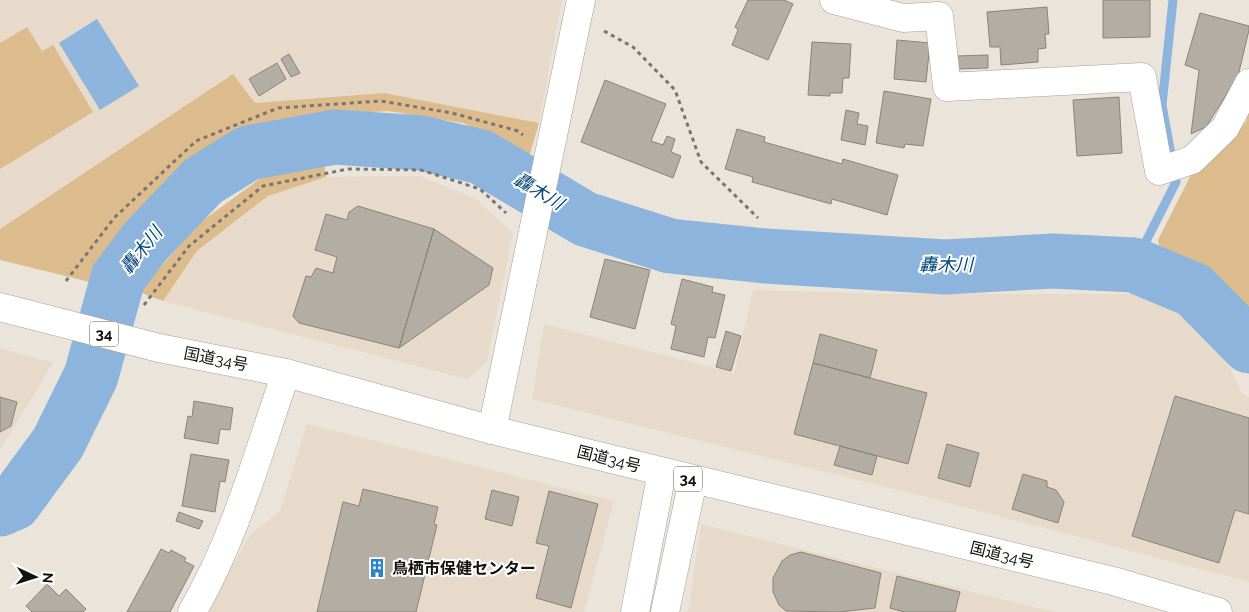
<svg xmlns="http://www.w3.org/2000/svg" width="1249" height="612" font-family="Raleway,'Noto Sans JP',sans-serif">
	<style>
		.built { fill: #e7daca }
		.green { fill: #dcbb8d }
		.water { fill: #8cb4dd }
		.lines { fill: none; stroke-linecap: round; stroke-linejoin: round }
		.stream { stroke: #8cb4dd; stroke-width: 9 }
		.river { stroke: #8cb4dd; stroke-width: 55 }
		.building { fill: #b4ada3; stroke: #8a837a }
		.street-casing { stroke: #a7a096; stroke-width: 29 }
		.highway-casing { stroke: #a7a096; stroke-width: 29 }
		.path { stroke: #7a756e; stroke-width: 3; stroke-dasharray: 4 4; stroke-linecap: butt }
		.street { stroke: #fff; stroke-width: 28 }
		.highway { stroke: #fff; stroke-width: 28 }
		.labels { text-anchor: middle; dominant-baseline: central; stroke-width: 4; stroke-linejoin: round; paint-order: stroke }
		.shield { fill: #fff; stroke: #5a5856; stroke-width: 1 }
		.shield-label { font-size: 15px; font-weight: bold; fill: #13110d }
		.street-label { font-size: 16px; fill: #13110d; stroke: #fff }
		.poi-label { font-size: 16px; font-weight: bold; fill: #13110d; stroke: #fff; text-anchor: start }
		.water-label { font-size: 18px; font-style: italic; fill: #0b497c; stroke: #fff }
	</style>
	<rect width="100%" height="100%" fill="#ebe4da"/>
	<path class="built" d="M 0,0 L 562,0 L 539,123 L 384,93 L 255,103 L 233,74 L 0,229 Z
		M 420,176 L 476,199 L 513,233 L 487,362 L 467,379 L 163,301 L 197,252 L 268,196 L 326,177 Z
		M 753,290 L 893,294 L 1132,294 L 1169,302 L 1213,334 L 1243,395 L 1249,397 L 1249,582 L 922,496 L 532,399 L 544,324 L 734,373 Z
		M 0,348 L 53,363 L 0,450 Z
		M 307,424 L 614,501 L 584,612 L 206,612 L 250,535 L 280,511 Z
		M 701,524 L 1054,612 L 688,612 Z"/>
	<path class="green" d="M 27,27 L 42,51 L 53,45 L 93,112 L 0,169 L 0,43 Z
		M 233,74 L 255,103 L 384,93 L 539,123 L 530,154 L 463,123 L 388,111 L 295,117 L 204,152 L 135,220 L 90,282 L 0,260 L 0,229 Z
		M 1249,110 L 1249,318 L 1210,281 L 1163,264 L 1158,240 L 1194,169 L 1246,122 Z
		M 324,162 L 326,177 L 268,196 L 197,251 L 163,301 L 139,292 L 198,224 L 261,178 Z"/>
	<path class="water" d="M 97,19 L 139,86 L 100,110 L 59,43 Z"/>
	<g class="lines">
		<path class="stream" d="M 1134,265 L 1176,182 L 1162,105 L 1173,0"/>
		<path class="river" d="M 0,509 L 14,503 L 58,443 L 91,376 L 118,278 L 145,242 L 203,181 L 248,153 L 335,137 L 421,143 L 481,157 L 585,219 L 670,246 L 765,256 L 945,267 L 1053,261 L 1134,265 L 1194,290 L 1249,346"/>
	</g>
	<path class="building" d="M 748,0 L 784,0 L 793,4 L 768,60 L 732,45 L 738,30 L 735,27 Z
		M 1103,0 L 1150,0 L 1150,37 L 1103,38 Z
		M 1047,7 L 1049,34 L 1045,34 L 1046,48 L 1038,49 L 1038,62 L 1001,65 L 1000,47 L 990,47 L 987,12 Z
		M 1200,13 L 1249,26 L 1249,30 L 1238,76 L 1206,127 L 1191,134 L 1199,70 L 1185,65 Z
		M 897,40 L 930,43 L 926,82 L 894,79 Z
		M 812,42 L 851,44 L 849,78 L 843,78 L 842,93 L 830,93 L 830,96 L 808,95 Z
		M 289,54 L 300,73 L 291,77 L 281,59 Z
		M 988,55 L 988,68 L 957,69 L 957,56 Z
		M 277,63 L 286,79 L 259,96 L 249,79 Z
		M 605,80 L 666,104 L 651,141 L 663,145 L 667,136 L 675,139 L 671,152 L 681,156 L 673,178 L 581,142 Z
		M 884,91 L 931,99 L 923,146 L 905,144 L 904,148 L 876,143 Z
		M 1119,97 L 1122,153 L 1077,156 L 1073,100 Z
		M 846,110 L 859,113 L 857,124 L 868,126 L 865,145 L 841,140 Z
		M 737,129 L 765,137 L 764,142 L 842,164 L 843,159 L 898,175 L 887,215 L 832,199 L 831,204 L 752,182 L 753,177 L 725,169 Z
		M 358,206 L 434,229 L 399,348 L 299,323 L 293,316 L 306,276 L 311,277 L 316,268 L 333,273 L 337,257 L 315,250 L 326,214 L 347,220 L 349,212 Z
		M 434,229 L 493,268 L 489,285 L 399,348 Z
		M 605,259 L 650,270 L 635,329 L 590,317 Z
		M 682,279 L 713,287 L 712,292 L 725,295 L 715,338 L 708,337 L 704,357 L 671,349 L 676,326 L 671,324 Z
		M 726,331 L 741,336 L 731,371 L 716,367 Z
		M 820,334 L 877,350 L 870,378 L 813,363 Z
		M 813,363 L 927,393 L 908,464 L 794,434 Z
		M 1175,396 L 1249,418 L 1249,514 L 1235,510 L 1219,563 L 1132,536 Z
		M 0,397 L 17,402 L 11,426 L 0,432 Z
		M 194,401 L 233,408 L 230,430 L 220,429 L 218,444 L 184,438 L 188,416 L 192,417 Z
		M 947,444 L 979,453 L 970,487 L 938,478 Z
		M 840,446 L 877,456 L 872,475 L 834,465 Z
		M 191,454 L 229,460 L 225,482 L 220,481 L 215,512 L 182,506 Z
		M 1023,474 L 1047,481 L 1047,487 L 1056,490 L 1064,502 L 1058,523 L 1012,509 Z
		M 363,489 L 438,507 L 434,524 L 437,525 L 416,612 L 317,612 L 343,502 L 359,506 Z
		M 492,490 L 519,497 L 512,526 L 485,519 Z
		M 549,491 L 598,504 L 571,608 L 536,598 L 549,546 L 536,543 Z
		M 179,512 L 203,521 L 199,529 L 176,521 Z
		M 161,549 L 169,553 L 171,550 L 186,558 L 184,561 L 194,566 L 170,612 L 127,612 Z
		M 801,552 L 881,573 L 875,608 L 839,612 L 786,611 L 779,605 L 773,592 L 773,578 L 782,561 L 790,555 Z
		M 897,576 L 960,592 L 955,612 L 904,612 L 890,608 Z
		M 47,584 L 59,596 L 66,589 L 86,609 L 83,612 L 32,612 L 26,606 Z"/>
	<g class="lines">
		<g class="street-casing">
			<path id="street" d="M 834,0 L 903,18 L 939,16 L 947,87 L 1142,77 L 1159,171 L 1192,160 L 1225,128 L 1249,83
				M 492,430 L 581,0
				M 192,612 C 235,539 258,453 286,373
				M 635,612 L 662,472
				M 665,612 L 693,480"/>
		</g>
		<g class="highway-casing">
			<path id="highway" d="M 0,307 L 159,348 L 286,373 L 492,430 L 1113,581 L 1218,612"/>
		</g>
		<path class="path" d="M 604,31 L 633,47 L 675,90 L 701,162 L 758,218
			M 66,281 L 114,218 L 196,141 L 278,108 L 381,101 L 452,113 L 518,131 L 523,135
			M 144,305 L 189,246 L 263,186 L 348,169 L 421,170 L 480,189 L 506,213"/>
		<use href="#street" class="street"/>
		<use href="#highway" class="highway"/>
	</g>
	<defs>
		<g id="building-bare" transform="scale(1.5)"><path d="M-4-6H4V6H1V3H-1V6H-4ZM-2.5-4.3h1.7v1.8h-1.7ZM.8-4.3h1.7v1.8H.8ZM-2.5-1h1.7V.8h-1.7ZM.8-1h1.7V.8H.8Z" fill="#2983d0" stroke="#fff" stroke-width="2.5" paint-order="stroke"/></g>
	</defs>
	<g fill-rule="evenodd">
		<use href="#building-bare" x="377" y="568"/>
	</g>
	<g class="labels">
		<g class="shield">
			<rect x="90" y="321.5" width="28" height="25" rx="4"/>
			<rect x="674" y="466.5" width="28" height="25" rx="4"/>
		</g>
		<g class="shield-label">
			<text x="104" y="334">34</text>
			<text x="688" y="479">34</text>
		</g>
		<g class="street-label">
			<text transform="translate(216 359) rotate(11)">国道34号</text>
			<text transform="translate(609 459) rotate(14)">国道34号</text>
			<text transform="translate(1002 555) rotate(14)">国道34号</text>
		</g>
		<g class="poi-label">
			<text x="392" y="568">鳥栖市保健センター</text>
		</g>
		<g class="water-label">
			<text transform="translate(539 191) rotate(31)">轟木川</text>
			<text transform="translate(141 250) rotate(-51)">轟木川</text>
			<text x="946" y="264">轟木川</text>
		</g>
	</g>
	<g transform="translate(35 577) rotate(94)" stroke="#ffffff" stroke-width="4" paint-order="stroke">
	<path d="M0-4L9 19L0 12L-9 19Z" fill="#13110d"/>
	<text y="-8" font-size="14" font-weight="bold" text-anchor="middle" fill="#13110d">N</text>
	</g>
</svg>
